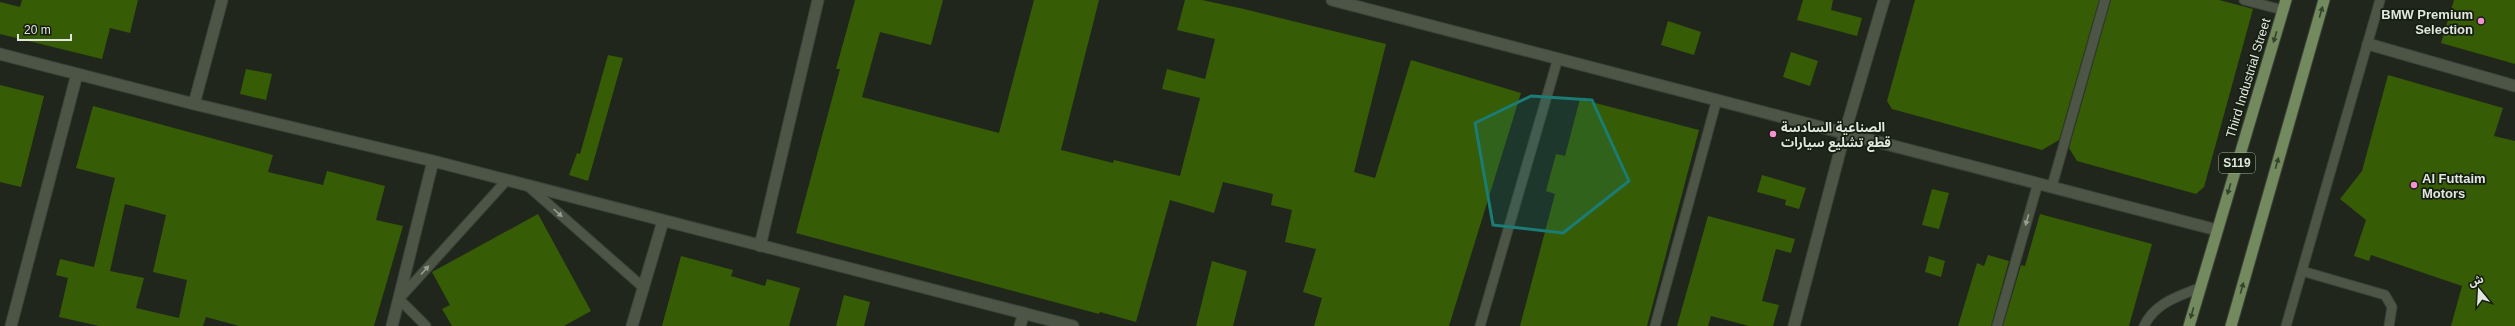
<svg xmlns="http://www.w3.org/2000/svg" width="2515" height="326" font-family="Helvetica,'Noto Sans Arabic',sans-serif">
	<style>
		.building { fill: #365c06; fill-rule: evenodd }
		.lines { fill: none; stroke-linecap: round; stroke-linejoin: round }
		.service-casing { stroke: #3d4339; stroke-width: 11 }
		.minor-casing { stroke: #3d4339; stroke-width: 13 }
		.primary-casing { stroke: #3d4339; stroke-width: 13 }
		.service { stroke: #4d5547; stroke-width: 9 }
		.minor { stroke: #4d5547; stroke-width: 11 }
		.primary { stroke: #728a5e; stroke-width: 11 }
		.oneway { fill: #36432c }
		.oneway2 { fill: #979e92 }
		.marked { fill: #1a7c74; fill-opacity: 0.2; stroke: #1a7c74; stroke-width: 3; stroke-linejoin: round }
		.poi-dot { fill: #f590d1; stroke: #161d11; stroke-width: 1.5 }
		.labels { text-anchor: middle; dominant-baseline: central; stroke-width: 3.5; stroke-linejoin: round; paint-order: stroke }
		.shield { fill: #161d11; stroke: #a4aaa0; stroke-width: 1 }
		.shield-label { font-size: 12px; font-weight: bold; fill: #e1e6de }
		.poi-label { font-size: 13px; font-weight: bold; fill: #e1e6de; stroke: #161d11; text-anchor: start }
		.street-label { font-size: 13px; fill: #e1e6de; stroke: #161d11 }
	</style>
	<rect width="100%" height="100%" fill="#20261b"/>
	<path class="building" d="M 22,0 L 138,0 L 130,33 L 110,28 L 102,59 L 0,34 L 0,2 L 20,7 Z
		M 855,0 L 943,0 L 931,45 L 880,32 L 862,97 L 999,133 L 1034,0 L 1099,0 L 1061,150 L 1113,163 L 1114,160 L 1180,176 L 1200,98 L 1162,89 L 1167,69 L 1205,79 L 1215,39 L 1177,30 L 1185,0 L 1202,0 L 1244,9 L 1386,44 L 1354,172 L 1375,178 L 1411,60 L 1521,93 L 1449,326 L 1314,326 L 1322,298 L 1303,292 L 1316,249 L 1285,242 L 1292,210 L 1271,205 L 1273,194 L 1223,182 L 1214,213 L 1170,200 L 1136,322 L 1100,312 L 1099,314 L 796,233 L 840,69 L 836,69 Z
		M 1803,0 L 1833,0 L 1831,10 L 1862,18 L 1857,36 L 1797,20 Z
		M 1915,0 L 2099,0 L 2059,140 L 2042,150 L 1892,109 L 1887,101 Z
		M 2111,0 L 2219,0 L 2253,9 L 2204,187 L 2196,194 L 2077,161 L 2069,148 Z
		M 2454,0 L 2515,0 L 2515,64 L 2441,43 Z
		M 1668,21 L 1701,32 L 1694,55 L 1661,45 Z
		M 1791,52 L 1818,61 L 1810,86 L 1783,77 Z
		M 608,55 L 623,58 L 588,181 L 569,175 L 577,153 L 580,154 Z
		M 246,69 L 272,74 L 266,100 L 240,94 Z
		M 2388,75 L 2503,108 L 2494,136 L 2515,141 L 2515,326 L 2451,326 L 2462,286 L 2371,255 L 2369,261 L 2354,256 L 2366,220 L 2340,199 L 2362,171 Z
		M 0,85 L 44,96 L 21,187 L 0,182 Z
		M 1580,99 L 1699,130 L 1647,326 L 1520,326 L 1555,194 L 1546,191 L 1556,154 L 1565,156 Z
		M 93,106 L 273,155 L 268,172 L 323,185 L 327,171 L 385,186 L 376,220 L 403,226 L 374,326 L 239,326 L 206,317 L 203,326 L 99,326 L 59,317 L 68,278 L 56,275 L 60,259 L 94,267 L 115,178 L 76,168 ZM 125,204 L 166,215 L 153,272 L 187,280 L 179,318 L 136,308 L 144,278 L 110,271 Z
		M 1762,175 L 1806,188 L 1799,209 L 1785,205 L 1786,200 L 1757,192 Z
		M 1932,189 L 1949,193 L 1939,229 L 1922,225 Z
		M 538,214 L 591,311 L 564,326 L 452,326 L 442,309 L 450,305 L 432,272 Z
		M 2040,214 L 2152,244 L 2129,326 L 2003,326 L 2021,265 L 2025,266 Z
		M 1708,216 L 1795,239 L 1791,253 L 1776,249 L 1762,301 L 1779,305 L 1773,326 L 1749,326 L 1711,316 L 1708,326 L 1677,326 Z
		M 1988,255 L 2009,261 L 1991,326 L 1958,326 L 1977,263 L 1984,266 Z
		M 681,256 L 733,270 L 731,276 L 765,286 L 767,279 L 800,288 L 789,326 L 662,326 Z
		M 1929,256 L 1945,261 L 1941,277 L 1925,272 Z
		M 1212,261 L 1247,271 L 1233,326 L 1196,326 Z
		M 844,295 L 870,302 L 864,326 L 836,326 Z"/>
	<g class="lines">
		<g class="service-casing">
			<path id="service" d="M 2244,0 L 2283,10
				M 2052,186 L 2105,0
				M 529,187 L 644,288
				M 2302,271 L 2385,295 L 2392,307 L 2389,326
				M 426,326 L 399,299 L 506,181
				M 1480,326 L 1558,58
				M 1655,326 L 1717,99
				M 1997,326 L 2038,183
				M 2144,326 C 2155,303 2177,297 2199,288
				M 2286,326 L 2380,0"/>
		</g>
		<g class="minor-casing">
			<path id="minor" d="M 1332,0 L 2217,230
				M 2368,44 L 2515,86
				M 0,54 L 194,104 L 433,161 L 1073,326
				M 194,104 L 222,0
				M 760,246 L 818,0
				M 11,326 L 77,74
				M 392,326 L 433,161
				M 632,326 L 663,221
				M 1020,326 L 1024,313
				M 1794,326 L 1845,132 L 1884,0"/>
		</g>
		<g class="primary-casing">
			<path id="primary" d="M 2189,326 L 2286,0
				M 2231,326 L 2324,0"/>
		</g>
		<use href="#service" class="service"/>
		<use href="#minor" class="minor"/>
		<use href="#primary" class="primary"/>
	</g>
	<defs><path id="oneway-solid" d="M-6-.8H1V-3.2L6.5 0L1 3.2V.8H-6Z"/></defs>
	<g class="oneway">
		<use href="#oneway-solid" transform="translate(2321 12) rotate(-74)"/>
		<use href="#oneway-solid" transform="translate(2275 37) rotate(107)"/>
		<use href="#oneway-solid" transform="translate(2277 163) rotate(-74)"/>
		<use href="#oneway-solid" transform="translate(2229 189) rotate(107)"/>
		<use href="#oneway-solid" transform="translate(2242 288) rotate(-74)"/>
		<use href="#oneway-solid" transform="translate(2192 313) rotate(106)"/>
	</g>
	<g class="oneway2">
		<use href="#oneway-solid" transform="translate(558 213) rotate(42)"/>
		<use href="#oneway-solid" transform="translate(2027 220) rotate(106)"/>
		<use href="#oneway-solid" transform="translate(425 270) rotate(-48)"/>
	</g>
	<path class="marked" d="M 1531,96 L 1592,100 L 1629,181 L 1563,233 L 1493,225 L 1475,123 Z"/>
	<g class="poi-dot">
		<circle cx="2481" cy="21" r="4"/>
		<circle cx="1773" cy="134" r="4"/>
		<circle cx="2414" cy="185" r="4"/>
	</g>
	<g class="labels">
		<rect class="shield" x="2219" y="153" width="36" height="20" rx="3"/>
		<g class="shield-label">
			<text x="2237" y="163">S119</text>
		</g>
		<g class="poi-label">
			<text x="2473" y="14" text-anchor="end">BMW Premium<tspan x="2473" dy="15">Selection</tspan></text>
			<text x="1781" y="127">الصناعية السادسة<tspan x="1781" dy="15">قطع تشليع سيارات</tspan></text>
			<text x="2422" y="178">Al Futtaim<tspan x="2422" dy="15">Motors</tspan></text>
		</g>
		<g class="street-label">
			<text transform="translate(2248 78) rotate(-73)">Third Industrial Street</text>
		</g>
	</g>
	<g transform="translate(2479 290) rotate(342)" stroke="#161d11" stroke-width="3" paint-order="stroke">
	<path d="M0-3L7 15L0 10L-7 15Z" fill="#e1e6de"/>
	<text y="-6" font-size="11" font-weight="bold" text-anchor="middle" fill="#e1e6de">ش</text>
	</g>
	<path d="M18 34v6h53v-6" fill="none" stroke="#e1e6de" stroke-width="2"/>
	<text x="24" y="34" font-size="12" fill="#e1e6de" stroke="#161d11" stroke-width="3" paint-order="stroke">20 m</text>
</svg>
